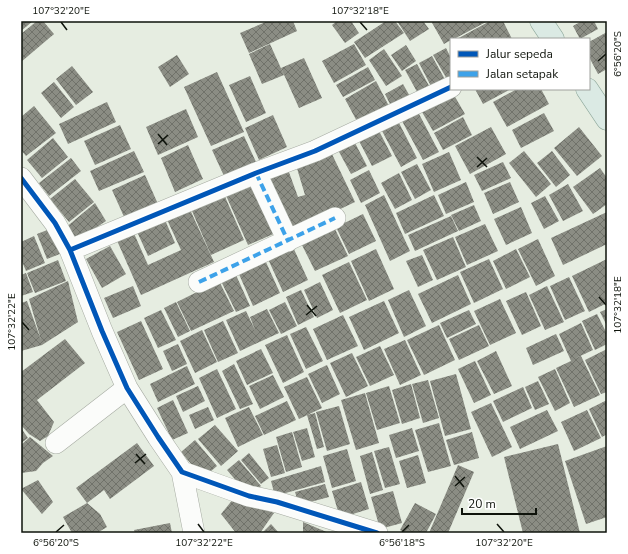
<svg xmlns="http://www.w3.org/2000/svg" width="628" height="554" font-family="'Nunito Sans',sans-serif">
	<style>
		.building { fill: url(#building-cross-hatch) }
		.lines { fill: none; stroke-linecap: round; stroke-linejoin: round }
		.street-casing { stroke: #a6aba2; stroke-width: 22 }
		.primary-casing { stroke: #8ea89b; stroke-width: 23 }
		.street { stroke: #fbfcfa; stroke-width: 21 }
		.primary { stroke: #dbeae4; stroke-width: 22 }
		.quiet { stroke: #3da2e9; stroke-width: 4; stroke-dasharray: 8 4; stroke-linecap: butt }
		.cycleway-casing { stroke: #fff; stroke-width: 8 }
		.cycleway { stroke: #0057b8; stroke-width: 5 }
		.ticks { fill: none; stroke: #0e130b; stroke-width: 1.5 }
		.neatline { fill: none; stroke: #0e130b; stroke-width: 1.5 }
		.ticks-label { font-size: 10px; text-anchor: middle; fill: #0e130b }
	</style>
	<defs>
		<pattern id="building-cross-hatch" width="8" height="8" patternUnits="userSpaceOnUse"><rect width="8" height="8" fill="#8b8d84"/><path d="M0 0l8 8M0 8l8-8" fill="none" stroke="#70726a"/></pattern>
	</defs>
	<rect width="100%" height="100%" fill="#e6ede1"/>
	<path class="building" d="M 21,21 L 33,21 L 21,31 Z
		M 37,21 L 43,21 L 54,34 L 21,62 L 21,34 Z
		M 268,21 L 293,21 L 297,31 L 249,53 L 240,33 Z
		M 337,21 L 351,21 L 359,33 L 345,43 L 332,25 Z
		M 386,21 L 395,21 L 404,33 L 365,58 L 354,42 Z
		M 397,21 L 423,21 L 429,29 L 410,41 Z
		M 431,21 L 488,21 L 454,39 L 451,39 L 451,40 L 444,44 Z
		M 490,21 L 503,21 L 512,39 L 457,39 Z
		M 582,21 L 594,21 L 598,29 L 580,39 L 573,26 Z
		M 607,32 L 607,69 L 598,74 L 589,57 L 589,42 Z
		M 270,44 L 284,75 L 262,84 L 249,54 Z
		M 354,44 L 366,65 L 334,83 L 322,61 Z
		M 406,45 L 416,61 L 402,71 L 391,55 Z
		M 446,48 L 451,58 L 451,79 L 448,81 L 433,55 Z
		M 384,49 L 402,76 L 386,86 L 369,60 Z
		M 177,55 L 189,74 L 170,87 L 158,67 Z
		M 432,56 L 448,85 L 434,92 L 419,63 Z
		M 304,58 L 322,98 L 299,108 L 281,68 Z
		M 417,64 L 433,93 L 421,99 L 405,70 Z
		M 72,66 L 93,92 L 76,105 L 56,79 Z
		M 368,67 L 375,80 L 343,97 L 336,85 Z
		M 217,72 L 244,132 L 211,146 L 184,87 Z
		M 250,76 L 266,113 L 246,122 L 229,85 Z
		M 376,81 L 391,110 L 360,127 L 345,99 Z
		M 54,82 L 74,107 L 61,118 L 41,93 Z
		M 403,84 L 412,100 L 393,110 L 385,94 Z
		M 475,89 L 511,89 L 483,104 Z
		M 517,89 L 541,89 L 549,104 L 507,127 L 493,102 Z
		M 454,95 L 465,114 L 433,131 L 422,112 Z
		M 107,102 L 116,122 L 68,144 L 59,124 Z
		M 34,106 L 56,133 L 26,156 L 21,150 L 21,117 Z
		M 186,109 L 198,137 L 158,155 L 146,127 Z
		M 418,112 L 439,152 L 423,160 L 402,121 Z
		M 544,113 L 554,131 L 521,148 L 512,130 Z
		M 273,115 L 287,147 L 259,160 L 245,128 Z
		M 463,117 L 472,135 L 443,150 L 434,133 Z
		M 398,121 L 417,158 L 401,167 L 381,129 Z
		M 120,125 L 131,149 L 95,165 L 84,141 Z
		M 491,127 L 506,154 L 470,174 L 455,146 Z
		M 579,127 L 602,156 L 577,176 L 554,148 Z
		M 378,129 L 392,156 L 372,166 L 358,139 Z
		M 244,136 L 256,162 L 224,176 L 212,150 Z
		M 53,138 L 68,157 L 42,178 L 27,160 Z
		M 354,141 L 367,166 L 351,174 L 338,150 Z
		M 188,145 L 203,179 L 175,192 L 161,158 Z
		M 330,150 L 355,202 L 290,233 L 264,178 L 286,164 L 298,197 L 305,195 L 296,165 Z
		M 134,151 L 144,172 L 99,191 L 90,171 Z
		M 524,151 L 551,184 L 536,197 L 509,163 Z
		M 552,151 L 570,175 L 556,187 L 537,163 Z
		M 449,152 L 461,180 L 434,192 L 422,164 Z
		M 71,158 L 81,171 L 49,196 L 39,183 Z
		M 503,162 L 511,178 L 482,191 L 474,175 Z
		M 417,164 L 431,190 L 415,199 L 401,172 Z
		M 600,168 L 607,178 L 607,204 L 593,214 L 573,187 Z
		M 369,170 L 380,193 L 361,203 L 350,180 Z
		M 399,173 L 412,200 L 395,209 L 381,183 Z
		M 145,175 L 158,204 L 125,219 L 112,190 Z
		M 254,178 L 278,232 L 248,245 L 224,191 Z
		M 75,179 L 94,202 L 69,222 L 50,199 Z
		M 466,182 L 474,202 L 446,214 L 438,195 Z
		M 510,182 L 519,202 L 493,214 L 484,193 Z
		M 568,184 L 583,211 L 563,221 L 549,195 Z
		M 222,190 L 244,240 L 211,255 L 189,204 Z
		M 384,195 L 410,251 L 390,261 L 365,205 Z
		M 434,195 L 444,216 L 405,234 L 396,213 Z
		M 545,196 L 559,221 L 544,229 L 531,203 Z
		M 95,203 L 106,221 L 75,242 L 64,229 Z
		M 187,203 L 214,262 L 141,295 L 115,236 L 132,229 L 148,265 L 181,250 L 164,213 Z
		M 474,205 L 481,221 L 459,231 L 451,215 Z
		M 521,207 L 532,233 L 506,245 L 494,219 Z
		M 607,212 L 607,244 L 563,265 L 551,238 Z
		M 162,213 L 175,243 L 148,256 L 134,225 Z
		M 363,214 L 376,241 L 349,254 L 336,227 Z
		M 451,216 L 458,231 L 415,251 L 408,235 Z
		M 485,224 L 498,251 L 467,265 L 455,237 Z
		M 55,227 L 65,252 L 47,259 L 37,234 Z
		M 334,227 L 348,256 L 315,271 L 301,243 Z
		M 34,236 L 45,263 L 26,271 L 21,259 L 21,242 Z
		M 453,237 L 466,267 L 437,280 L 423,250 Z
		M 538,239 L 555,276 L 536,286 L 518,249 Z
		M 110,246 L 126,274 L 102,288 L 86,259 Z
		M 293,247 L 308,280 L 283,292 L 268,259 Z
		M 376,249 L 394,289 L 369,301 L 351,261 Z
		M 516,249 L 530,277 L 506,289 L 493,261 Z
		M 422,255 L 433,280 L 418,287 L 406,261 Z
		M 489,259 L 503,289 L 474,303 L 460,272 Z
		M 607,259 L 607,303 L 589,312 L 572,276 Z
		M 58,260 L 66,281 L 35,293 L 27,273 Z
		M 265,260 L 280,293 L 253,306 L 238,272 Z
		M 349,262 L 367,300 L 340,313 L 322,275 Z
		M 26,273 L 33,292 L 21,296 L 21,275 Z
		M 236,275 L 250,306 L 236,312 L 221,281 Z
		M 458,275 L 471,304 L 432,323 L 418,294 Z
		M 569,277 L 585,311 L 565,320 L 550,286 Z
		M 68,281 L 78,322 L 42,345 L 21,351 L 21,303 L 27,301 L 41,340 L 29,299 Z
		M 219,281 L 234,311 L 191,331 L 177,302 L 193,294 L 204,317 L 193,294 Z
		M 320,282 L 333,310 L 317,318 L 304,290 Z
		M 133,286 L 141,306 L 113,318 L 104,298 Z
		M 547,286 L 564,322 L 545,330 L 529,295 Z
		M 301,290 L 314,317 L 298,325 L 286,297 Z
		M 409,290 L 426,326 L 404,337 L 388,300 Z
		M 526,292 L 541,326 L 522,335 L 506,301 Z
		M 500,299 L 516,333 L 490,345 L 474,311 Z
		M 384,301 L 399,333 L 364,350 L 349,317 Z
		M 176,302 L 190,331 L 178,337 L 164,308 Z
		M 285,302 L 297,326 L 281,334 L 269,310 Z
		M 267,309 L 279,333 L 240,351 L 226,320 L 246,311 L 255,330 L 250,317 Z
		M 607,309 L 607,326 L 600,312 Z
		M 161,310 L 176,340 L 158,348 L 144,318 Z
		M 469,310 L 476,324 L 447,338 L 440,323 Z
		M 597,314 L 607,334 L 607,344 L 595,350 L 582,321 Z
		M 343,315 L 358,346 L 327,360 L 313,329 Z
		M 141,321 L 163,369 L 139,380 L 117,332 Z
		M 223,321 L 238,353 L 218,362 L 204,330 Z
		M 581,323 L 593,350 L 576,358 L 581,356 L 600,395 L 574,407 L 556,368 L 571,361 L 559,334 Z
		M 439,325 L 455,360 L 424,375 L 407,340 Z
		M 479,325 L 489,346 L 459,360 L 449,339 Z
		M 306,327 L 323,361 L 306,369 L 290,334 Z
		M 202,330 L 217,362 L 195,373 L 180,341 Z
		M 556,334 L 564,351 L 533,365 L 526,348 Z
		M 287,335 L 304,372 L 283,383 L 265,345 Z
		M 65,339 L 85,363 L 37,400 L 54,422 L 48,436 L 40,441 L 29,434 L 21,425 L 21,372 Z
		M 405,340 L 421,375 L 400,385 L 384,349 Z
		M 178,344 L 187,364 L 172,371 L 163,351 Z
		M 380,346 L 394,375 L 370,386 L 356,357 Z
		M 261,349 L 273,373 L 247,385 L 236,361 Z
		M 607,349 L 607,392 L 601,394 L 585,360 Z
		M 496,351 L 512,386 L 494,394 L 477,361 Z
		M 352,353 L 368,386 L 346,397 L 330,363 Z
		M 475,361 L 491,395 L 474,403 L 458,369 Z
		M 234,364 L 253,404 L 240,409 L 222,371 Z
		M 327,365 L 340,394 L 322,403 L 308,374 Z
		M 187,366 L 195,384 L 158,402 L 150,384 Z
		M 217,369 L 236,409 L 217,418 L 199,378 Z
		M 555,369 L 570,403 L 555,411 L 538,377 Z
		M 456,374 L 471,429 L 445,436 L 430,381 Z
		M 273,375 L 284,397 L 260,409 L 249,386 Z
		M 307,377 L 322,408 L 299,419 L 284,387 Z
		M 428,380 L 439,418 L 423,423 L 412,384 Z
		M 538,381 L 549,404 L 535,410 L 525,387 Z
		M 411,384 L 420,418 L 402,424 L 392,390 Z
		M 198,386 L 205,401 L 183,412 L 176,396 Z
		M 389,386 L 400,423 L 377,430 L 366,393 Z
		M 523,387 L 532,408 L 503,422 L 493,401 Z
		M 365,393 L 379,443 L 356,450 L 341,400 Z
		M 173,400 L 188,433 L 172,440 L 157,408 Z
		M 607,400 L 607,434 L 602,437 L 589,409 Z
		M 287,401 L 296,420 L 264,435 L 255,416 Z
		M 491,403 L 512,447 L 492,457 L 471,412 Z
		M 339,406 L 350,444 L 327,451 L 316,412 Z
		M 208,407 L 214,420 L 195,429 L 189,415 Z
		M 249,407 L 263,435 L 238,447 L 225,418 Z
		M 547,410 L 558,431 L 520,449 L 510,427 Z
		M 587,410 L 601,438 L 574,451 L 561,422 Z
		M 315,413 L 324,447 L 317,449 L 307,415 Z
		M 439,423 L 451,466 L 428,472 L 415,430 Z
		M 215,425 L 238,451 L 221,466 L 198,439 Z
		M 21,428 L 28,438 L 21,443 Z
		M 307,428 L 315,457 L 302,461 L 293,432 Z
		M 412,428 L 419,451 L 396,458 L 389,435 Z
		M 292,432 L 302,467 L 286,472 L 276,437 Z
		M 472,432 L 479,458 L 454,465 L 446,440 Z
		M 30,437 L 53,456 L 43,463 L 36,471 L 21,473 L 21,445 Z
		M 195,440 L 217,466 L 203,478 L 181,452 Z
		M 137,443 L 154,466 L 110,499 L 104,490 L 87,503 L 100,514 L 107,527 L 97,533 L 72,533 L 63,517 L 87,503 L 76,488 Z
		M 558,444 L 580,533 L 523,533 L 504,457 Z
		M 277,445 L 285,473 L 271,477 L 263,449 Z
		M 607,446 L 607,517 L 586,524 L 565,461 Z
		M 389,447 L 400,484 L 385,488 L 374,451 Z
		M 347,449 L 356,481 L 332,488 L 323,456 Z
		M 372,452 L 383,490 L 370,494 L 360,456 Z
		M 249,453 L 269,478 L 261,484 L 241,460 Z
		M 418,455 L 426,483 L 407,488 L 399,461 Z
		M 239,460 L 261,486 L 249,496 L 227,470 Z
		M 458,465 L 474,472 L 448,533 L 429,533 Z
		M 321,466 L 325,482 L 275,496 L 271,481 Z
		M 38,480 L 53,502 L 42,514 L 21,489 Z
		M 361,482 L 369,509 L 340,518 L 332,491 Z
		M 325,484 L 329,497 L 299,505 L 295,492 Z
		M 393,491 L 402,523 L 380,529 L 371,497 Z
		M 234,498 L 274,513 L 260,533 L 236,533 L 221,514 Z
		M 415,503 L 436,514 L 426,533 L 405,533 L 400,530 Z
		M 303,522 L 329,533 L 303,533 Z
		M 170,523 L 172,533 L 135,533 L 134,530 Z
		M 271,524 L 279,533 L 262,533 Z"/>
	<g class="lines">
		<g class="street-casing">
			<path id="street" d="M 256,173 L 288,241
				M 21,178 L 55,223 L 70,250 L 102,331 L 127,388 L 158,437 L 182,472 L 249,496 L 277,502 L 377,533
				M 70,250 L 256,173 L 315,151 L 451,87
				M 199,282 L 335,218
				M 56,443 L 127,388
				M 182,472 L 194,533"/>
		</g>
		<g class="primary-casing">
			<path id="primary" d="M 541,21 L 553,39
				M 587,89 L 607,119"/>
		</g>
		<use href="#street" class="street"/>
		<use href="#primary" class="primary"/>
		<path class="quiet" d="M 256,173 L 288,241
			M 199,282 L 335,218"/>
		<g class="cycleway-casing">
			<path id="cycleway" d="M 21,178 L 55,223 L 70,250 L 102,331 L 127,388 L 158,437 L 182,472 L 249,496 L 277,502 L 377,533
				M 70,250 L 256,173 L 315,151 L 451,87"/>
		</g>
		<use href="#cycleway" class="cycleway"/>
	</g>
	<path class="ticks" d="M 61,22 L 67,30M 360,22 L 367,30M 598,61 L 606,54M 158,134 L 167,145M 158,144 L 168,135M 477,157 L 487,167M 477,167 L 487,158M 599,297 L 606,305M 307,305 L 316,316M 306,315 L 317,306M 22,322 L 29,330M 136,454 L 145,464M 135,463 L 146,454M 455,476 L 464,487M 455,486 L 465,477M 198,524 L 204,532M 497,524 L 504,532M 56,532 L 64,525M 402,532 L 409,525"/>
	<rect width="628" height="554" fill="none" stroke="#ffffff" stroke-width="44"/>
	<rect x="450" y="38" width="140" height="52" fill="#ffffff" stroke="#9fa19d"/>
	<rect x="458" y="51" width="20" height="6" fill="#0057b8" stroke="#9fa19d"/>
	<text x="486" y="58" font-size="12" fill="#0e130b">Jalur sepeda</text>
	<rect x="458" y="71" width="20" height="6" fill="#3da2e9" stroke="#9fa19d"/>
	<text x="486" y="78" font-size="12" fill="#0e130b">Jalan setapak</text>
	<path d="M462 508v6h74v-6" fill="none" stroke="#0e130b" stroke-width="2"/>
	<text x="468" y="508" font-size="12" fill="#0e130b" stroke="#ffffff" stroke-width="3" paint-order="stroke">20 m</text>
	<rect x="22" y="22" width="584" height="510" class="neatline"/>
	<g class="ticks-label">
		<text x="61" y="14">107°32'20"E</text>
		<text x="360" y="14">107°32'18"E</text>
		<text transform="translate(617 54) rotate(-90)" y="4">6°56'20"S</text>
		<text transform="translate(617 305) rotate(-90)" y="4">107°32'18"E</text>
		<text transform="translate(11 322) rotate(-90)" y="4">107°32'22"E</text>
		<text x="56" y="546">6°56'20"S</text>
		<text x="204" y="546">107°32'22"E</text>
		<text x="402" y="546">6°56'18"S</text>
		<text x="504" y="546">107°32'20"E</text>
	</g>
</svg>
